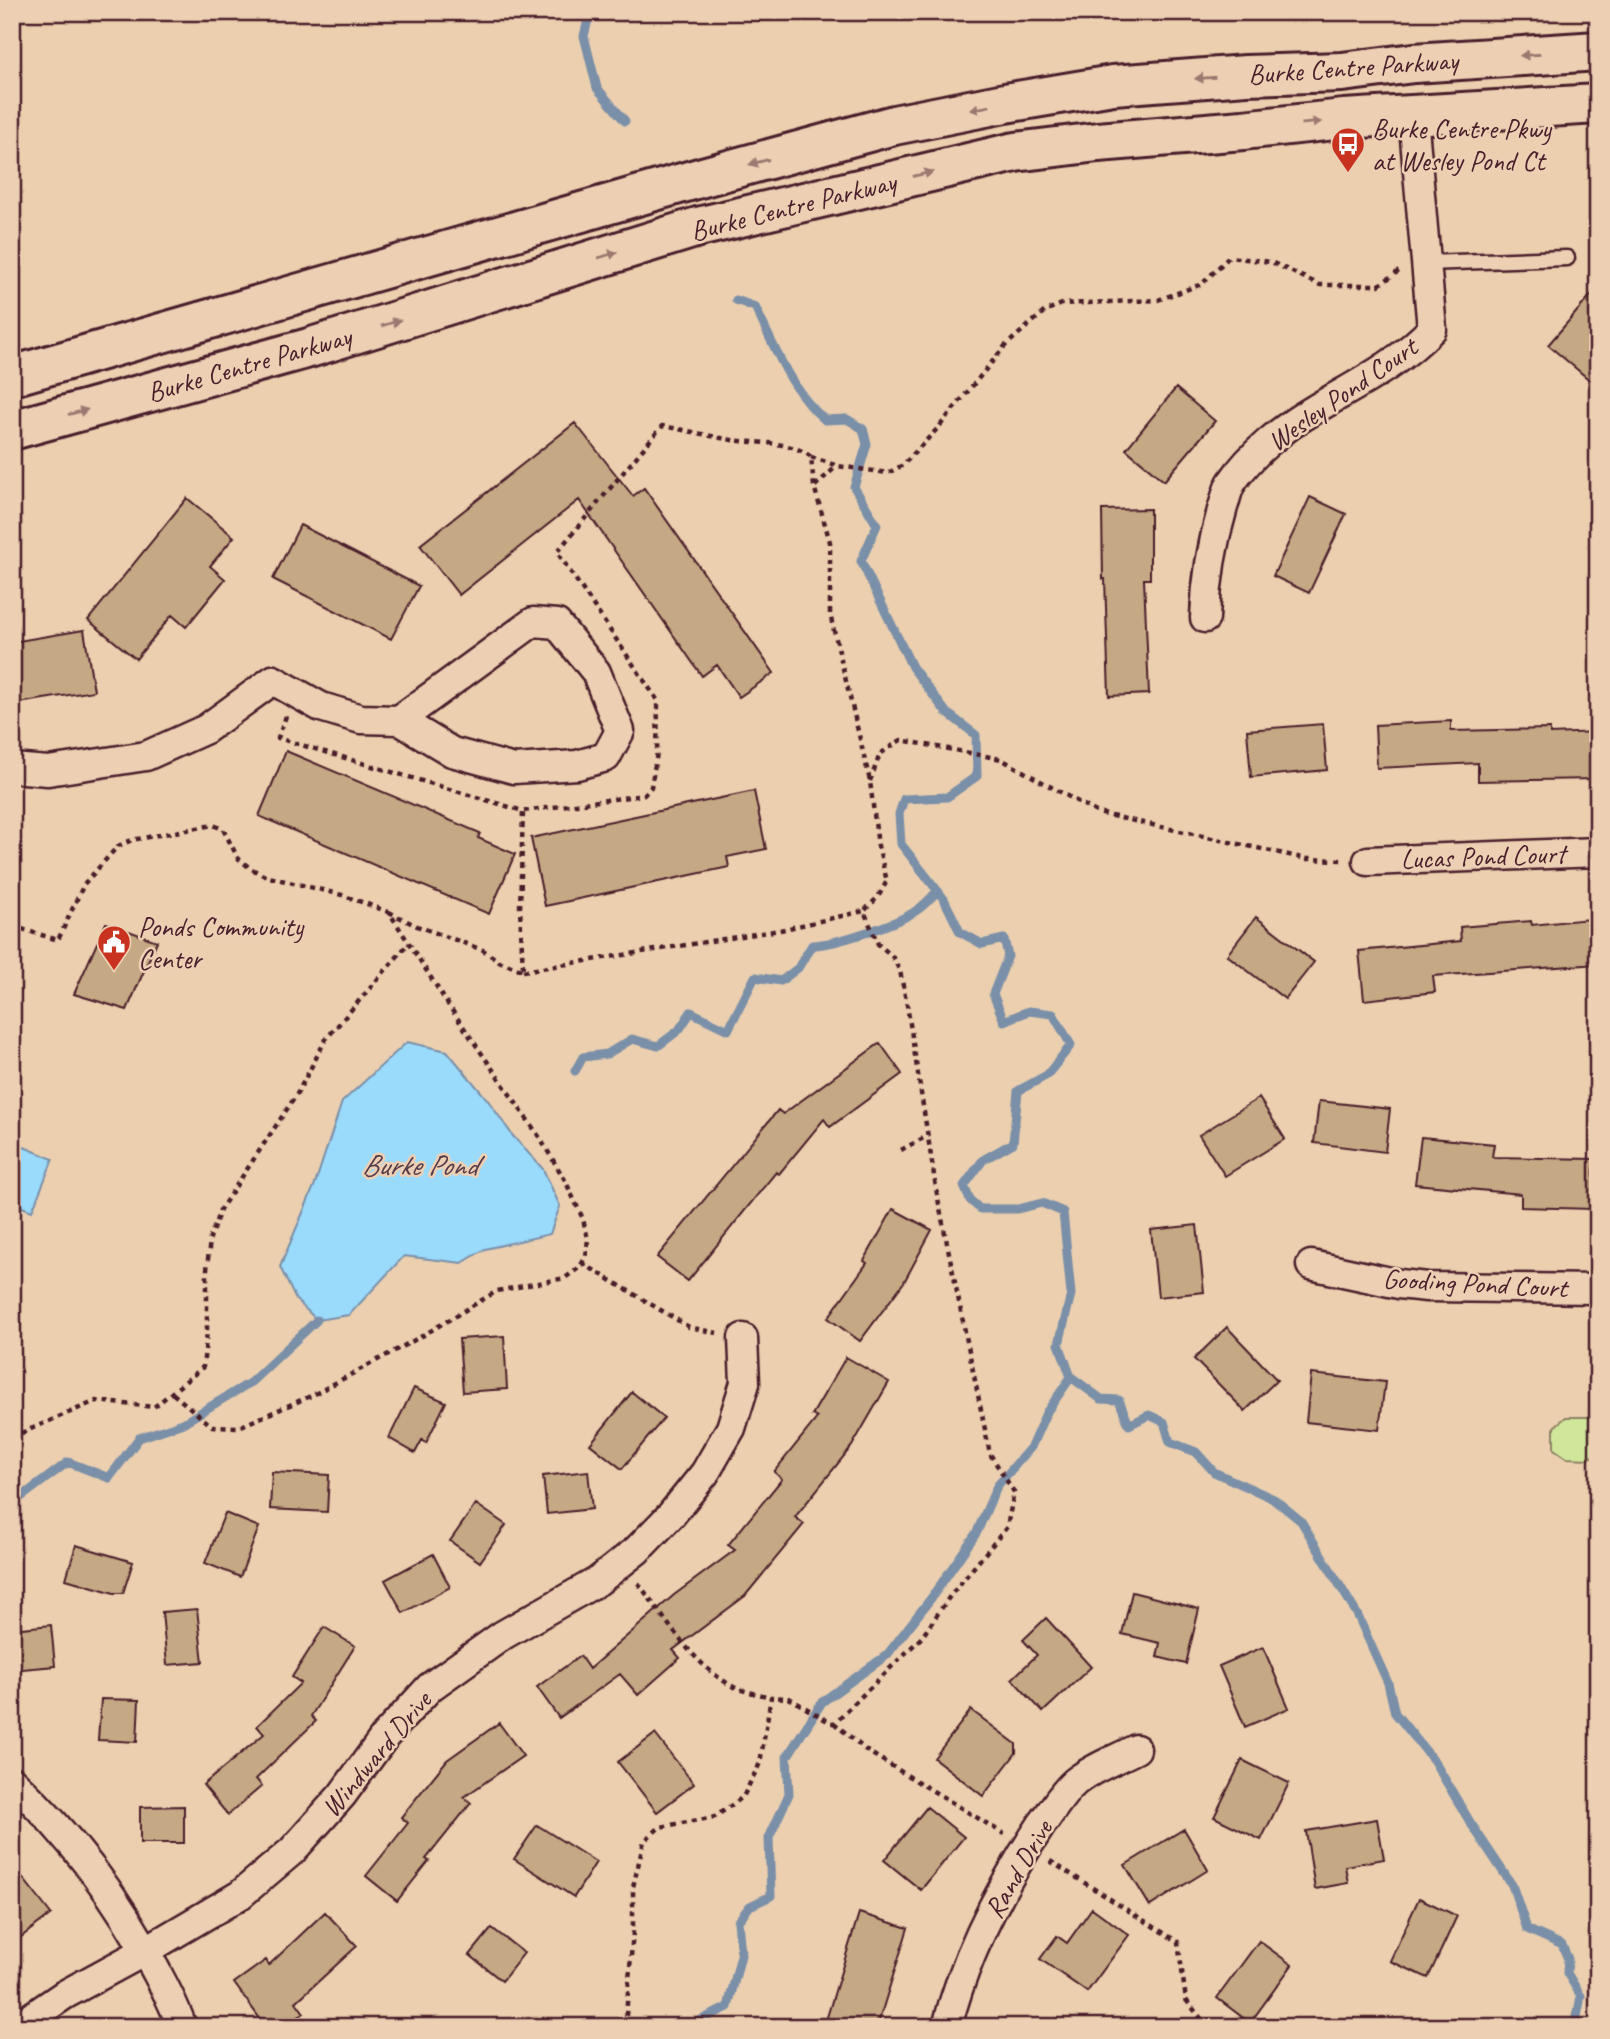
<svg xmlns="http://www.w3.org/2000/svg" width="1610" height="2039" font-family="Caveat,sans-serif">
	<style>
		.green { fill: #d0e69b; stroke: #8d8263; stroke-width: 2 }
		.water { fill: #9adafb; stroke: #7a8fa8; stroke-width: 2 }
		.lines { fill: none; stroke-linecap: round; stroke-linejoin: round }
		.stream { stroke: #7a8fa8; stroke-width: 9 }
		.building { fill: #c5a884; stroke: #4a1f2b; stroke-width: 2 }
		.service-casing { stroke: #4a1f2b; stroke-width: 19 }
		.minor-casing { stroke: #4a1f2b; stroke-width: 33 }
		.secondary-casing { stroke: #4a1f2b; stroke-width: 44 }
		.path { stroke: #4a1f2b; stroke-width: 4.5; stroke-dasharray: 5 5; stroke-linecap: butt }
		.service { stroke: #edd0b4; stroke-width: 14 }
		.minor { stroke: #edd0b4; stroke-width: 28 }
		.secondary { stroke: #edd0b4; stroke-width: 38 }
		.oneway { fill: #9c7870 }
		.labels { text-anchor: middle; dominant-baseline: central; stroke-width: 5; stroke-linejoin: round; paint-order: stroke }
		.street-label { font-size: 28px; fill: #4a1f2b; stroke: #edd0b4 }
		.poi-label { font-size: 28px; fill: #4a1f2b; stroke: #edd0b4; text-anchor: start }
		.water-label { font-size: 30px; font-style: italic; fill: #563b4a; stroke: #edd0b4 }
	</style>
	<rect width="100%" height="100%" fill="#ebcfaf"/>
	<filter id="ink" filterUnits="userSpaceOnUse"><feTurbulence type="fractalNoise" baseFrequency=".0143" numOctaves="2"/><feDisplacementMap in="SourceGraphic" scale="14" xChannelSelector="R" yChannelSelector="G"/><feConvolveMatrix kernelMatrix="1 2 1 2 8 2 1 2 1" color-interpolation-filters="sRGB"/></filter>
	<g filter="url(#ink)">
		<path class="green" d="M 1566,1417 L 1589,1417 L 1598,1423 L 1598,1451 L 1589,1459 L 1567,1458 L 1554,1449 L 1554,1427 Z"/>
		<path class="water" d="M 407,1042 L 447,1051 L 487,1099 L 513,1136 L 543,1169 L 560,1206 L 550,1234 L 485,1249 L 462,1263 L 404,1256 L 349,1315 L 317,1320 L 296,1300 L 280,1267 L 315,1184 L 342,1102 Z
			M 12,1142 L 53,1159 L 32,1211 L 12,1203 Z"/>
		<g class="lines">
			<path class="stream" d="M 590,12 L 584,36 L 597,88 L 625,121
				M 736,300 L 755,307 C 774,345 791,392 825,420 L 847,419 L 863,429 L 867,444 L 854,487 L 877,525 L 861,561 L 912,667 L 946,712 L 976,735 L 977,776 L 947,797 L 904,799 L 899,814 L 901,844 L 944,899 L 960,932 L 982,944 L 1004,939 L 1008,956 L 993,994 L 1004,1021 L 1029,1011 L 1053,1014 L 1071,1045 L 1047,1075 L 1018,1091 L 1013,1143 L 983,1160 L 964,1186 L 970,1200 L 980,1209 L 1018,1209 L 1042,1203 L 1063,1212 L 1071,1294 L 1059,1344 L 1071,1377 L 1101,1399 L 1119,1400 L 1129,1425 L 1149,1415 L 1164,1422 L 1170,1442 L 1196,1452 L 1214,1472 L 1274,1499 L 1301,1521 L 1357,1614 L 1388,1683 L 1395,1713 L 1434,1761 L 1470,1822 L 1512,1885 L 1527,1929 L 1562,1945 L 1568,1959 L 1567,1973 L 1581,1996 L 1575,2027
				M 575,1071 L 583,1057 L 607,1054 L 632,1039 L 658,1046 L 679,1030 L 691,1012 L 728,1030 L 755,977 L 781,981 L 798,968 L 812,945 C 834,945 900,923 917,910 C 925,905 931,897 938,891
				M 12,1504 L 68,1462 L 109,1478 L 139,1438 L 183,1423 L 251,1382 L 317,1320
				M 694,2027 L 701,2020 L 728,2007 L 741,1955 L 738,1921 L 750,1906 L 771,1896 L 769,1838 L 789,1794 L 787,1757 L 822,1702 L 887,1655 L 932,1597 L 977,1532 L 997,1486 L 1031,1447 L 1046,1413 L 1071,1377"/>
		</g>
		<path class="building" d="M 1598,287 L 1598,387 L 1548,345 Z
			M 1176,388 L 1215,421 L 1164,481 L 1126,449 Z
			M 575,423 L 633,496 L 644,488 L 774,673 L 739,697 L 717,665 L 702,676 L 579,500 L 459,595 L 420,545 Z
			M 1310,497 L 1346,514 L 1309,593 L 1273,576 Z
			M 187,498 L 234,537 L 210,566 L 225,579 L 186,627 L 172,615 L 136,659 L 88,620 Z
			M 1150,509 L 1150,579 L 1144,579 L 1149,694 L 1109,696 L 1105,579 L 1103,579 L 1102,510 Z
			M 300,525 L 419,586 L 391,639 L 273,579 Z
			M 84,630 L 94,691 L 12,704 L 12,642 Z
			M 1451,721 L 1451,731 L 1550,729 L 1550,734 L 1598,732 L 1598,779 L 1478,781 L 1478,763 L 1377,768 L 1375,725 Z
			M 1323,724 L 1327,770 L 1251,777 L 1247,730 Z
			M 286,751 L 480,833 L 478,838 L 515,854 L 489,914 L 259,816 Z
			M 754,791 L 766,849 L 727,857 L 729,867 L 545,906 L 531,838 Z
			M 1256,917 L 1314,962 L 1285,999 L 1227,955 Z
			M 1598,918 L 1598,964 L 1433,976 L 1435,992 L 1364,1000 L 1359,951 L 1461,941 L 1460,927 L 1531,921 L 1532,925 Z
			M 106,923 L 157,941 L 127,1010 L 74,994 Z
			M 880,1043 L 902,1074 L 830,1127 L 824,1119 L 779,1174 L 776,1172 L 688,1281 L 657,1257 L 778,1110 L 783,1114 Z
			M 1259,1098 L 1285,1139 L 1225,1176 L 1199,1135 Z
			M 1319,1101 L 1390,1109 L 1385,1152 L 1314,1143 Z
			M 1421,1137 L 1494,1144 L 1492,1157 L 1594,1159 L 1593,1209 L 1521,1207 L 1521,1194 L 1415,1184 Z
			M 893,1209 L 932,1230 L 904,1282 L 860,1341 L 828,1318 L 867,1263 L 864,1261 Z
			M 1197,1225 L 1204,1292 L 1158,1297 L 1151,1230 Z
			M 1227,1327 L 1277,1380 L 1245,1411 L 1194,1359 Z
			M 504,1336 L 507,1389 L 463,1392 L 459,1339 Z
			M 846,1357 L 889,1382 L 852,1446 L 795,1517 L 804,1524 L 745,1596 L 673,1650 L 680,1658 L 638,1695 L 620,1674 L 559,1718 L 537,1687 L 580,1656 L 589,1669 L 674,1595 L 735,1550 L 728,1545 L 782,1479 L 774,1472 L 817,1418 L 812,1415 Z
			M 1311,1374 L 1385,1382 L 1379,1430 L 1306,1422 Z
			M 414,1388 L 446,1402 L 426,1443 L 422,1440 L 415,1453 L 389,1438 Z
			M 632,1392 L 664,1418 L 622,1469 L 590,1444 Z
			M 588,1471 L 592,1509 L 547,1514 L 543,1476 Z
			M 272,1472 L 329,1475 L 327,1512 L 270,1509 Z
			M 476,1504 L 506,1525 L 480,1562 L 450,1541 Z
			M 225,1513 L 259,1527 L 240,1577 L 205,1563 Z
			M 76,1545 L 133,1562 L 123,1593 L 114,1593 L 66,1579 Z
			M 433,1554 L 450,1587 L 403,1613 L 385,1580 Z
			M 1132,1592 L 1199,1609 L 1186,1664 L 1157,1657 L 1160,1643 L 1122,1634 Z
			M 197,1609 L 203,1662 L 167,1665 L 162,1612 Z
			M 1046,1618 L 1091,1667 L 1043,1712 L 1012,1679 L 1037,1655 L 1023,1640 Z
			M 51,1625 L 55,1666 L 12,1670 L 12,1629 Z
			M 324,1627 L 355,1646 L 311,1716 L 316,1721 L 256,1779 L 262,1786 L 228,1815 L 203,1785 L 264,1734 L 257,1726 L 301,1683 L 292,1677 Z
			M 1263,1647 L 1289,1708 L 1245,1727 L 1219,1666 Z
			M 101,1699 L 139,1700 L 137,1742 L 98,1740 Z
			M 971,1710 L 1016,1744 L 1016,1753 L 983,1796 L 934,1758 Z
			M 499,1723 L 523,1756 L 464,1797 L 471,1803 L 426,1859 L 429,1861 L 397,1901 L 366,1876 L 408,1823 L 401,1817 L 447,1760 Z
			M 655,1734 L 694,1784 L 657,1812 L 618,1762 Z
			M 1242,1760 L 1289,1783 L 1261,1840 L 1214,1817 Z
			M 184,1806 L 184,1843 L 140,1843 L 140,1807 Z
			M 927,1807 L 964,1837 L 921,1890 L 884,1860 Z
			M 1377,1819 L 1384,1859 L 1345,1866 L 1348,1883 L 1315,1889 L 1306,1831 Z
			M 537,1825 L 596,1862 L 574,1897 L 514,1859 Z
			M 1184,1829 L 1208,1870 L 1150,1906 L 1125,1865 Z
			M 12,1864 L 51,1914 L 12,1944 Z
			M 1419,1898 L 1457,1916 L 1428,1978 L 1390,1961 Z
			M 1092,1908 L 1129,1935 L 1087,1992 L 1040,1959 L 1057,1936 L 1067,1943 Z
			M 325,1912 L 357,1946 L 296,2002 L 304,2013 L 284,2027 L 266,2027 L 234,1983 L 266,1960 L 269,1965 Z
			M 859,1913 L 908,1928 L 877,2027 L 824,2027 Z
			M 492,1928 L 524,1953 L 502,1981 L 470,1955 Z
			M 1259,1941 L 1292,1965 L 1250,2023 L 1217,1998 Z"/>
		<g class="lines">
			<g class="service-casing">
				<path id="service" d="M 1426,263 L 1567,258"/>
			</g>
			<g class="minor-casing">
				<path id="minor" d="M 1205,618 C 1206,580 1212,544 1223,507 C 1226,499 1227,489 1232,482 C 1251,454 1283,428 1312,411 C 1355,385 1396,366 1432,329 L 1413,116
					M 12,768 L 48,771 L 146,756 L 206,729 L 273,680 L 321,707 L 361,719 L 399,720 L 452,752 L 514,769 L 577,765 L 606,757 L 620,731 L 596,672 L 557,624 L 533,622 L 399,720
					M 1368,861 L 1598,852
					M 1311,1265 L 1399,1284 L 1427,1287 L 1598,1289
					M 12,1781 C 70,1835 118,1898 155,1969 C 165,1988 175,2006 182,2027
					M 17,2027 L 64,1995 L 145,1951 L 240,1895 L 292,1851 L 342,1795 L 385,1736 L 430,1687 L 503,1635 L 598,1581 L 637,1550 L 671,1515 L 705,1473 L 731,1428 L 745,1383 L 743,1338
					M 947,2027 C 965,1954 1001,1886 1042,1824 C 1053,1810 1061,1794 1075,1782 C 1092,1768 1117,1759 1136,1749"/>
			</g>
			<g class="secondary-casing">
				<path id="secondary" d="M 12,376 L 703,177 L 894,125 L 1005,103 L 1113,85 L 1246,75 L 1342,72 L 1414,63 L 1598,51
					M 12,430 L 309,348 L 698,227 L 1015,152 L 1098,142 L 1243,130 L 1344,119 L 1598,104"/>
			</g>
			<path class="path" d="M 811,457 L 838,466 L 888,473 L 903,465 L 938,428 L 1005,346 L 1045,311 L 1062,304 L 1158,300 L 1202,284 L 1229,257 L 1271,262 L 1320,285 L 1379,285 L 1399,271
				M 815,486 L 837,466
				M 286,716 L 278,738 L 523,811 L 644,795 L 651,787 L 657,753 L 658,701 L 557,552 L 662,426 C 686,430 709,436 732,440 C 757,444 791,440 811,457 L 814,486 L 830,542 L 830,614 L 870,781 L 878,846 L 887,881 L 878,897 L 864,911 L 878,944 L 892,956 L 900,971 L 907,1005 L 937,1194 L 990,1454 L 1014,1492 L 1007,1527 L 950,1596 L 922,1637 L 834,1723 L 831,1723 L 789,1698 L 771,1697 L 760,1763 L 743,1797 L 715,1817 L 660,1827 L 644,1841 L 633,1887 L 633,1932 L 625,2027
				M 870,781 L 880,754 L 901,740 L 1001,759 L 1098,813 L 1307,859 L 1343,860
				M 389,912 L 417,926 L 483,950 L 499,961 L 523,971 L 520,908 L 523,811
				M 12,926 L 58,940 L 84,884 L 118,846 L 132,840 L 213,825 L 223,829 L 238,858 L 250,868 L 265,876 L 342,895 L 389,912 L 449,1006 L 538,1135 L 565,1180 L 583,1219 L 588,1239 L 586,1256 L 580,1267 L 565,1278 L 497,1291 L 422,1336 L 313,1395 L 239,1427 L 212,1426 L 172,1393
				M 523,971 L 780,930 L 864,911
				M 901,1150 L 929,1135
				M 582,1263 L 689,1327 L 717,1333
				M 12,1437 L 96,1401 L 154,1407 L 203,1367 L 207,1332 L 207,1270 L 210,1238 L 220,1210 L 297,1094 L 326,1039 L 409,943
				M 638,1583 C 667,1620 691,1664 734,1687 C 745,1692 759,1694 771,1697
				M 834,1723 L 867,1751 L 1004,1834
				M 1050,1861 L 1178,1942 L 1186,2000 L 1208,2027"/>
			<use href="#service" class="service"/>
			<use href="#minor" class="minor"/>
			<use href="#secondary" class="secondary"/>
		</g>
		<defs><path id="oneway-solid" d="M-6-.8H1V-3.2L6.5 0L1 3.2V.8H-6Z" transform="scale(1.75)"/></defs>
		<g class="oneway">
			<use href="#oneway-solid" transform="translate(1530 55) rotate(176)"/>
			<use href="#oneway-solid" transform="translate(1205 78) rotate(176)"/>
			<use href="#oneway-solid" transform="translate(980 108) rotate(169)"/>
			<use href="#oneway-solid" transform="translate(1311 123) rotate(-6)"/>
			<use href="#oneway-solid" transform="translate(759 162) rotate(165)"/>
			<use href="#oneway-solid" transform="translate(923 174) rotate(-13)"/>
			<use href="#oneway-solid" transform="translate(608 255) rotate(-17)"/>
			<use href="#oneway-solid" transform="translate(391 323) rotate(-17)"/>
			<use href="#oneway-solid" transform="translate(78 412) rotate(-15)"/>
		</g>
	</g>
	<defs>
		<g id="bus-pin" transform="scale(1.75)"><path d="M0 17L-7.5 6A9.5 9.5 0 1 1 7.5 6Z" fill="#c8321e" stroke="#edd0b4"/><path d="M-5-6H5V4H4V6H2V4H-2V6H-4V4H-5ZM-3.5-4V0h7V-4ZM-3.5 1.2v1.5H-2V1.2ZM2 1.2v1.5H3.5V1.2Z" fill="#fff"/></g>
		<g id="civic-pin" transform="scale(1.75)"><path d="M0 17L-7.5 6A9.5 9.5 0 1 1 7.5 6Z" fill="#c8321e" stroke="#edd0b4"/><path d="M-.6-6.5H3V-4.5H.6V-3L4-1V1h2V6H-6V1h2V-1L-.6-3ZM-1.2 2.5V6h2.4V2.5Z" fill="#fff"/></g>
	</defs>
	<g fill-rule="evenodd">
		<use href="#bus-pin" x="1348" y="144"/>
		<use href="#civic-pin" x="114" y="942"/>
	</g>
	<g class="labels">
		<g class="street-label">
			<text transform="translate(1353 67) rotate(-4)">Burke Centre Parkway</text>
			<text transform="translate(793 206) rotate(-14)">Burke Centre Parkway</text>
			<text transform="translate(249 364) rotate(-16)">Burke Centre Parkway</text>
			<text transform="translate(1342 394) rotate(-35)">Wesley Pond Court</text>
			<text transform="translate(1483 856) rotate(-2)">Lucas Pond Court</text>
			<text transform="translate(1475 1283) rotate(3)">Gooding Pond Court</text>
			<text transform="translate(376 1754) rotate(-50)">Windward Drive</text>
			<text transform="translate(1018 1869) rotate(-60)">Rand Drive</text>
		</g>
		<g class="poi-label">
			<text x="1372" y="128">Burke Centre Pkwy<tspan x="1372" dy="32">at Wesley Pond Ct</tspan></text>
			<text x="138" y="926">Ponds Community<tspan x="138" dy="32">Center</tspan></text>
		</g>
		<g class="water-label">
			<text x="419" y="1165">Burke Pond</text>
		</g>
	</g>
	<rect width="1610" height="2039" fill="none" stroke="#edd0b4" stroke-width="42"/>
	<rect x="21" y="21" width="1568" height="1997" fill="none" stroke="#4a1f2b" stroke-width="2.5" filter="url(#ink)"/>
</svg>
